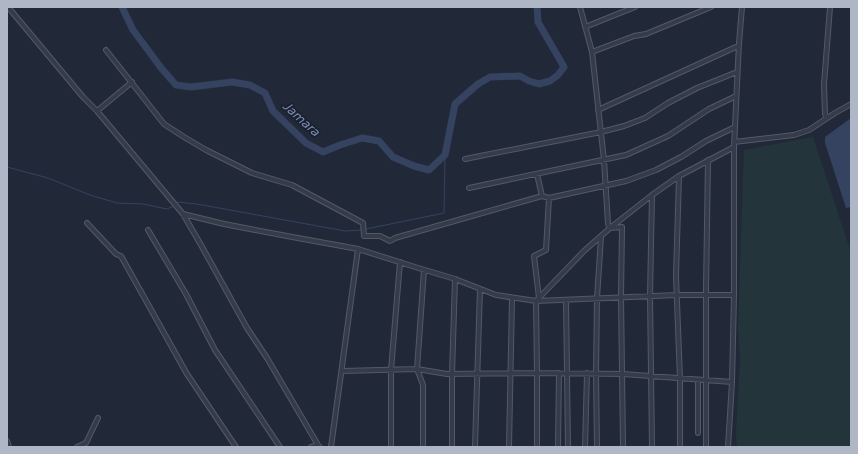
<svg xmlns="http://www.w3.org/2000/svg" width="858" height="454" font-family="'Varela Round',sans-serif">
	<style>
		.green { fill: #23353a }
		.water { fill: #354260 }
		.lines { fill: none; stroke-linecap: round; stroke-linejoin: round }
		.stream { stroke: #354260; stroke-width: 1 }
		.river { stroke: #354260; stroke-width: 7 }
		.street-casing { stroke: #525967; stroke-width: 6 }
		.street { stroke: #353b49; stroke-width: 4 }
		.labels { text-anchor: middle; dominant-baseline: central; stroke-width: 3.5; stroke-linejoin: round; paint-order: stroke }
		.water-label { font-size: 13px; font-style: italic; fill: #7789ae; stroke: #1a202e }
	</style>
	<rect width="100%" height="100%" fill="#212939"/>
	<path class="green" d="M 813,137 L 851,253 L 851,447 L 737,447 L 736,432 L 740,360 L 738,327 L 744,150 Z"/>
	<path class="water" d="M 851,118 L 851,207 L 846,208 L 825,143 L 825,137 Z"/>
	<g class="lines">
		<path class="stream" d="M 7,167 L 48,178 L 90,195 L 117,203 L 143,204 L 167,209 L 174,206
			M 176,204 L 177,202 L 197,204 L 345,231 L 363,230
			M 366,229 L 444,213 L 445,155"/>
		<path class="river" d="M 122,7 L 133,30 L 162,69 L 176,85 L 191,87 L 232,82 L 250,85 L 265,93 L 273,111 L 306,143 L 323,152 L 340,145 L 362,138 L 379,141 L 393,157 L 414,166 L 429,170 L 445,155 L 455,104 L 478,84 L 490,77 L 520,76 L 529,81 L 539,84 L 550,81 L 558,75 L 564,67 L 538,22 L 537,7"/>
		<g class="street-casing">
			<path id="street" d="M 8,7 L 83,97 L 97,111 L 183,214 L 201,245 L 247,328 L 267,358 L 318,445 L 320,447
				M 580,7 L 592,52 L 604,160 L 608,224 L 610,228
				M 585,27 L 635,7
				M 106,50 L 164,124 L 184,137 L 206,150 L 252,173 L 292,185 L 363,223 L 364,236 L 380,236 L 390,241 L 395,238 L 542,196 L 549,198 L 626,181 L 656,170 L 681,157 L 706,141 L 735,127
				M 592,52 L 634,36 L 646,34 L 711,7
				M 598,110 L 738,46
				M 97,111 L 132,82
				M 827,118 L 825,114 L 824,84 L 830,7
				M 734,142 L 794,135 L 809,130 L 835,113 L 851,104
				M 465,159 L 601,132 L 624,126 L 645,118 L 668,103 L 697,88 L 737,72
				M 537,174 L 542,196
				M 679,176 L 676,276 L 680,379 L 680,447
				M 469,188 L 626,155 L 668,136 L 709,109 L 736,96
				M 183,214 L 224,224 L 287,236 L 358,249 L 415,267 L 455,279 L 496,295 L 536,301 L 584,251 L 610,228 L 652,195 L 679,176 L 734,147 L 739,43 L 742,7
				M 87,223 L 116,254 L 121,256 L 187,374 L 236,447
				M 610,228 L 622,227 L 621,297 L 623,447
				M 148,230 L 186,294 L 215,350 L 280,447
				M 734,295 L 734,147
				M 539,298 L 534,256 L 546,250 L 549,198
				M 566,300 L 568,447
				M 342,371 L 417,369 L 447,374 L 537,373 L 623,374 L 732,382
				M 698,433 L 698,380
				M 7,441 L 9,447
				M 77,447 L 86,443 L 98,418
				M 311,447 L 318,445
				M 331,447 L 358,249
				M 391,447 L 391,370 L 400,262
				M 423,447 L 423,385 L 417,369 L 424,270
				M 452,447 L 452,374 L 455,279
				M 475,447 L 480,289
				M 509,447 L 512,298
				M 537,447 L 537,373 L 536,301 L 677,295 L 734,295 L 732,382 L 728,447
				M 558,447 L 559,373
				M 585,447 L 587,373
				M 597,447 L 596,374 L 597,298 L 601,237
				M 652,447 L 650,296 L 652,195
				M 706,447 L 706,289 L 708,160"/>
		</g>
		<use href="#street" class="street"/>
	</g>
	<g class="labels">
		<g class="water-label">
			<text transform="translate(301 119) rotate(42)">Jamara</text>
		</g>
	</g>
	<rect width="858" height="454" fill="none" stroke="#afb6c6" stroke-width="16"/>
</svg>
